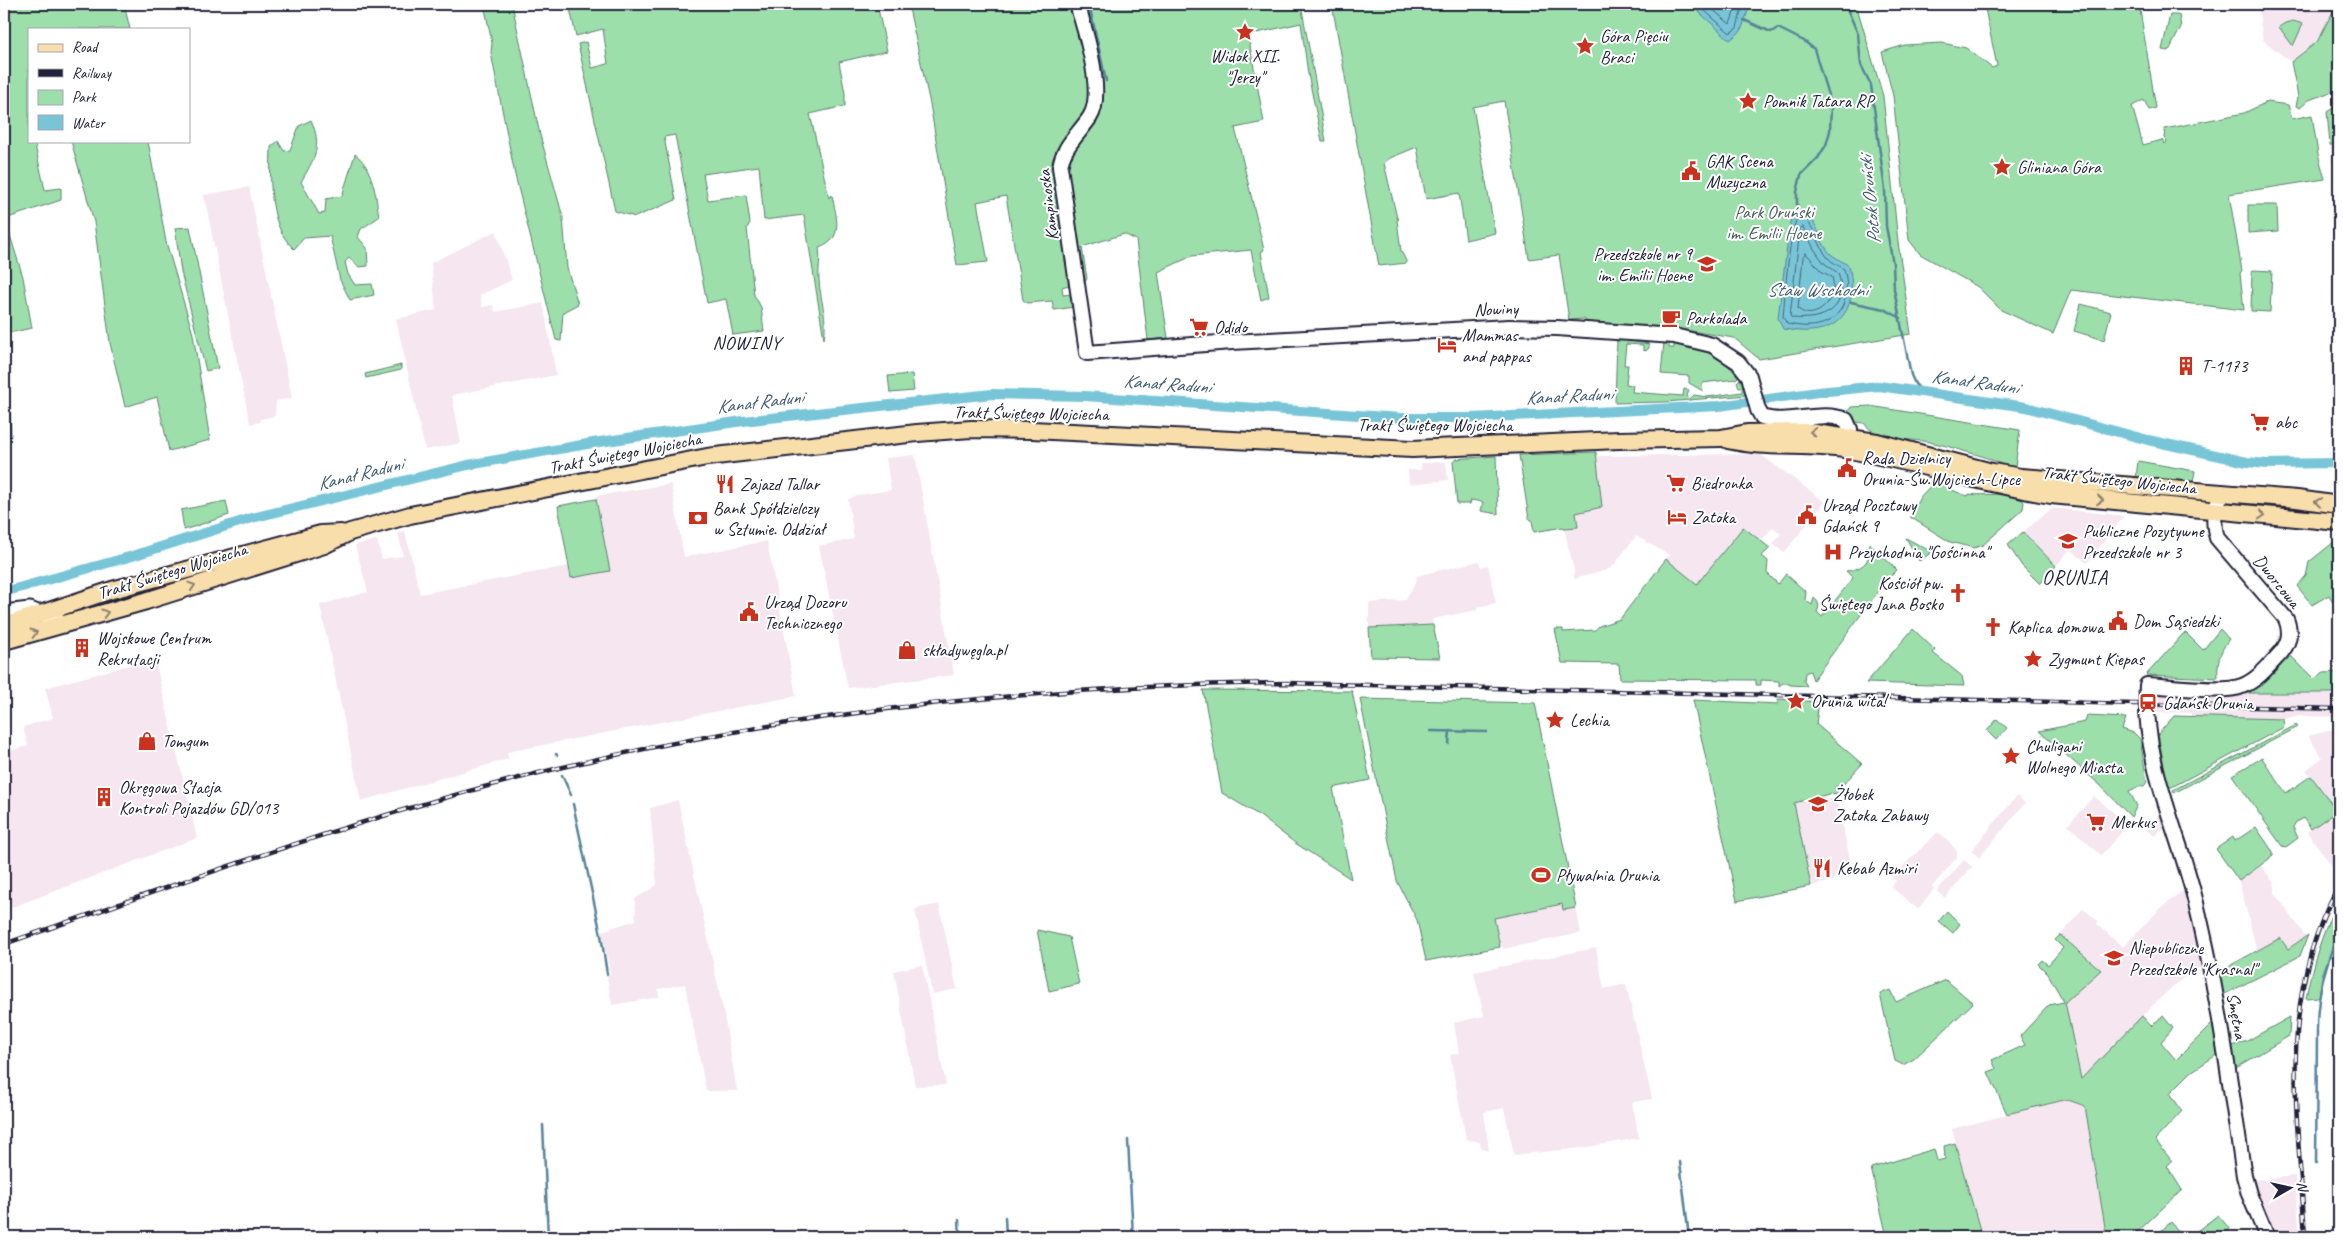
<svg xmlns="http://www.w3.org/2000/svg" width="2343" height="1241" font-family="Caveat,sans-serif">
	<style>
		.built { fill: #f5e6f0 }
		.green { fill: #9cdfaa; stroke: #5f8072 }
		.water { fill: #79c5d8; stroke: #568499 }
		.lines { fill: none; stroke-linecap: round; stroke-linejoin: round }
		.shore { stroke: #45637a; stroke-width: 1 }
		.stream { stroke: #568499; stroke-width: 2.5 }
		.canal { stroke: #79c5d8; stroke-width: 10 }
		.tertiary-casing { stroke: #22223b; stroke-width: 18 }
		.secondary-casing { stroke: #22223b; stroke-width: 19 }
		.primary-casing { stroke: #22223b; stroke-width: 20 }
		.tertiary { stroke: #fff; stroke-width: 14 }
		.secondary { stroke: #fff; stroke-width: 15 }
		.primary { stroke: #f8deab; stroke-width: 16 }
		.rail-casing { stroke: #22223b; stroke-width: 4.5 }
		.rail { stroke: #fff; stroke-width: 2.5; stroke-dasharray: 8; stroke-linecap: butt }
		.oneway { stroke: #8d8073 }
		.labels { text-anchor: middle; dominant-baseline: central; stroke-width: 4; stroke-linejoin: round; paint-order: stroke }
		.poi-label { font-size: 18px; fill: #22223b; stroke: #fff; text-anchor: start }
		.street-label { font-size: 18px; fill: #22223b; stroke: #fff }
		.park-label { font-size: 18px; fill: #475b5c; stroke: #fff }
		.water-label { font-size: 19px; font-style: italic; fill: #405b72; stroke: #fff }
		.neighbourhood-label { font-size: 19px; letter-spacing: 1px; fill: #22223b; stroke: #fff }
		.quarter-label { font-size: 20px; letter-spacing: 1px; fill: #22223b; stroke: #fff }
	</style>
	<rect width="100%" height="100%" fill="#fff"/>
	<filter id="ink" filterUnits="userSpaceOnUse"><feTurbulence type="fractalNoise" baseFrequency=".02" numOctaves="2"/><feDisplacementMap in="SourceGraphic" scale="10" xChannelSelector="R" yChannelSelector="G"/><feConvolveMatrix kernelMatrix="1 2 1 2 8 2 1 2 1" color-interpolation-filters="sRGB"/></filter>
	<g filter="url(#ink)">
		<path class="built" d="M 2258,4 L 2337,4 L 2317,42 L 2291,62 L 2263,40 Z
			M 2339,140 L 2339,166 L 2332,165 L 2330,145 L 2338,145 Z
			M 249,187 L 292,398 L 276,401 L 275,416 L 260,419 L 260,422 L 250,424 L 204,195 Z
			M 496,231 L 512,280 L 480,295 L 482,307 L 493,305 L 495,312 L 543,303 L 556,375 L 452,395 L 461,443 L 425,450 L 396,319 L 436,310 L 431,263 Z
			M 1760,454 L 1825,502 L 1784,553 L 1773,544 L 1781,534 L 1773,527 L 1761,541 L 1743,527 L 1697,585 L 1666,559 L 1669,555 L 1636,536 L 1613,566 L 1604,571 L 1574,579 L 1574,571 L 1564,528 L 1578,527 L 1576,513 L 1602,507 L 1596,456 Z
			M 915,455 L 954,675 L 848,688 L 819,546 L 854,539 L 848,499 L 859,495 L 891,490 L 886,458 Z
			M 1446,462 L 1448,480 L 1409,484 L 1408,470 L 1421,470 L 1421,463 Z
			M 671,484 L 684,557 L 767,541 L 796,696 L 507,752 L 508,759 L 361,801 L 320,605 L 368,592 L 355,545 L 377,540 L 382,559 L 403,556 L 398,533 L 405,531 L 420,594 L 569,566 L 571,578 L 610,570 L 596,496 Z
			M 2053,508 L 2124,516 L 2087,563 L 2070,549 L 2056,566 L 2023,532 Z
			M 1479,561 L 1481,567 L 1488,565 L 1496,603 L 1477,607 L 1477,610 L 1432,619 L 1433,625 L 1369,628 L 1369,603 L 1405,600 L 1417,580 L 1416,576 Z
			M 155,660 L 197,838 L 4,910 L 4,753 L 28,746 L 23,727 L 53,718 L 45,688 L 137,663 Z
			M 2244,693 L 2339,693 L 2339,717 L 2296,716 L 2283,719 L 2191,717 L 2191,713 L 2155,712 L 2156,695 L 2178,696 Z
			M 2332,730 L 2339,731 L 2338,874 L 2307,832 L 2337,810 L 2306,770 L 2322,758 L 2308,736 Z
			M 2017,796 L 2025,803 L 1979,858 L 1971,851 Z
			M 2094,796 L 2128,825 L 2101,855 L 2068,825 Z
			M 1824,797 L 1828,799 L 1836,797 L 1853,872 L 1836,877 L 1833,881 L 1811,886 L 1794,802 Z
			M 678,800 L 723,1009 L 737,1091 L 706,1091 L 685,984 L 658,989 L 659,997 L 612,1005 L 607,977 L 610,973 L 602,931 L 636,920 L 635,899 L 657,885 L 650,808 Z
			M 2159,815 L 2162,816 L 2166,827 L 2161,831 L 2159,830 L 2155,836 L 2146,830 Z
			M 1938,832 L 1953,846 L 1957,851 L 1957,857 L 1932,887 L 1934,889 L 1918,909 L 1891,887 L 1896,881 L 1890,875 L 1902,867 Z
			M 1964,860 L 1972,867 L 1945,898 L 1937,891 Z
			M 2261,865 L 2275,885 L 2275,893 L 2306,937 L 2288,949 L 2280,938 L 2257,951 L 2239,881 Z
			M 2185,889 L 2202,966 L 2188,974 L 2159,999 L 2081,1080 L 2065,1002 L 2101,970 L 2061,935 L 2083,908 L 2098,921 L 2097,924 L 2123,947 L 2160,909 Z
			M 939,904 L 957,989 L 932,994 L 915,909 Z
			M 1562,904 L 1563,910 L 1576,908 L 1581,933 L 1503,949 L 1503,946 L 1500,947 L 1494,918 Z
			M 1596,948 L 1604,989 L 1626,984 L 1652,1099 L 1632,1102 L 1639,1138 L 1581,1148 L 1514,1155 L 1504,1108 L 1484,1112 L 1489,1151 L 1481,1149 L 1480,1142 L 1466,1139 L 1450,1055 L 1459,1053 L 1454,1023 L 1484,1016 L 1474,972 Z
			M 922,965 L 946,1085 L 915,1086 L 894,971 Z
			M 2064,1100 L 2071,1101 L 2085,1106 L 2106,1233 L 2095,1237 L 1982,1237 L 1952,1129 Z
			M 2295,1176 L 2300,1237 L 2284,1237 L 2275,1231 L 2263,1209 L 2253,1180 Z"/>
		<path class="green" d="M 4,4 L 124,4 L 130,29 L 29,29 L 29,141 L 34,141 L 45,190 L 61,188 L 61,200 L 5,219 L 23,277 L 32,328 L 4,334 Z
			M 484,4 L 512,4 L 540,135 L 563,217 L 567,268 L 578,304 L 563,312 L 561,341 L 556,340 L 515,175 L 491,53 L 492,43 Z
			M 569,4 L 877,4 L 887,51 L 839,62 L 845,93 L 845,106 L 810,114 L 829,198 L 832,195 C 836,217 845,239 819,248 C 821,259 818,269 819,280 C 820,299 828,319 824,339 L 804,215 L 764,220 L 759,166 L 703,174 L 708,200 L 746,195 L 750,223 L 747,228 L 754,295 L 761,307 L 764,331 L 733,335 L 726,299 L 707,303 L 675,135 L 664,137 L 676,200 L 635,217 L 615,211 L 578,44 L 586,42 L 592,68 L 608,64 L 603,29 L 576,36 Z
			M 908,4 L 1072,4 C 1080,32 1098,87 1084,114 C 1075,132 1057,142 1055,164 L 1072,284 L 1062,287 L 1063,295 L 1071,294 L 1074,307 L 1054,310 L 1052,301 L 1027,303 L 1023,300 L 1006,196 L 977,202 L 988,262 L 957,265 L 930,104 Z
			M 1081,4 L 1301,4 L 1326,141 L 1322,141 L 1308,74 L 1301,23 L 1248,35 L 1264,122 L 1235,128 L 1264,250 L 1261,252 L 1269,297 L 1261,300 L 1251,250 L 1192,256 L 1158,272 L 1168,338 L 1148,340 L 1136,240 L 1124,234 L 1082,247 L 1087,279 L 1083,284 L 1066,182 L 1066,159 L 1094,118 Z
			M 1332,4 L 1856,4 L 1883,96 L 1898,242 L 1911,334 L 1759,359 L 1734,338 L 1678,329 L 1661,329 L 1661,327 L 1588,322 L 1584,319 L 1569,320 L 1559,255 L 1529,259 L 1504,101 L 1473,107 L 1495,233 L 1466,240 L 1459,193 L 1426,199 L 1417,147 L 1390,158 L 1384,163 L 1397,218 L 1399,219 L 1397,220 L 1401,251 L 1407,263 L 1379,266 Z
			M 1984,4 L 2139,4 L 2156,108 L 2149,110 L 2144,100 L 2132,106 L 2143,145 L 2162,140 L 2165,144 L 2167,142 L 2164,138 L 2165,129 L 2244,113 L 2267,102 L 2288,105 L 2292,119 L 2312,115 L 2318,154 L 2325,179 L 2229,194 L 2242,271 L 2240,273 L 2244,310 L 2071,290 L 2053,334 L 2001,310 L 1978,287 L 1920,254 L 1909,240 L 1893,96 L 1882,52 L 1905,45 L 1942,43 L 1966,48 L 1992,68 L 1997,66 Z
			M 2337,4 L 2339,4 L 2339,89 L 2309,100 L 2300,108 L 2296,106 L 2298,97 L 2291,62 L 2317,42 Z
			M 2170,15 L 2179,15 L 2181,27 L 2169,51 L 2162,50 Z
			M 2293,21 L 2303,24 L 2293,46 L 2279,27 L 2285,23 Z
			M 2339,104 L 2338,145 L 2330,145 L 2327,112 Z
			M 311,120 C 323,147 314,159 301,182 L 319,214 L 325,213 L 326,199 L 342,196 L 355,154 C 373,167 376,196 379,217 L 361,229 L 358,237 L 367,248 L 368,266 L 359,267 L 349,258 L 345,262 L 348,274 L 355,285 L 372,284 L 374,295 L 350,300 L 340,280 L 330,236 L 304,238 L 294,249 C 268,226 270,179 271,147 L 278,141 L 284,151 L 290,150 L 299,126 Z
			M 71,141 L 148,141 L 166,242 L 193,334 L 210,440 L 169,451 L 157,397 L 125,407 L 110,343 L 94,222 Z
			M 2248,205 L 2277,205 L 2278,231 L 2248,233 Z
			M 190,227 L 218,368 L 206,371 L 181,272 L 175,228 Z
			M 2252,270 L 2272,271 L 2270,312 L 2251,311 Z
			M 2081,304 L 2111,312 L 2104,340 L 2074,331 Z
			M 1617,339 L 1649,344 L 1649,348 L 1646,351 L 1643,350 L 1643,345 L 1626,344 L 1624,365 L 1628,365 L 1626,384 L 1633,385 L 1632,392 L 1683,396 L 1684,389 L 1689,390 L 1687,396 L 1690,399 L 1694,395 L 1707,397 L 1742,392 L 1742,387 L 1739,387 L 1737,382 L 1740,379 L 1748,395 L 1666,402 L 1615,403 Z
			M 1664,342 L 1669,343 L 1669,348 L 1674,348 L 1674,343 C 1702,348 1721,354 1738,377 L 1736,379 L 1702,383 L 1703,391 L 1689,383 L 1689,376 L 1661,374 Z
			M 401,365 L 401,370 L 366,378 L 365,374 Z
			M 912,374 L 914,391 L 890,393 L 888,376 Z
			M 4,378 L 10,410 L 11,436 L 4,438 Z
			M 1870,406 L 2020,430 L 2015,467 C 2004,467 1990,458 1978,455 C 1962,451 1946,445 1929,442 C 1908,438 1878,442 1864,423 L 1852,422 L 1847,413 L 1851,407 Z
			M 1596,452 L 1602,507 L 1576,513 L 1578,527 L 1564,528 L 1563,527 L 1534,532 L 1532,520 L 1529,519 L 1519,455 Z
			M 1496,456 L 1498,514 L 1481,511 L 1483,502 L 1471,500 L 1470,504 L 1457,504 L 1453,462 L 1455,459 Z
			M 2138,461 L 2195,471 L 2193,482 L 2136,477 Z
			M 1935,481 C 1946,486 1956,493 1968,496 L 1969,494 C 1984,497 2014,489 2024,502 L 2023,509 L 1983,545 L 1974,548 L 1950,542 L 1910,517 L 1920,497 Z
			M 596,499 L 610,571 L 571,578 L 558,506 Z
			M 226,501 L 229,515 L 184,530 L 181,510 Z
			M 1743,527 L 1770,548 L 1762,556 L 1768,561 L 1767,573 L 1778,584 L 1786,574 L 1806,592 L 1805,600 L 1812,605 L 1814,598 C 1819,602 1820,606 1817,612 L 1822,617 L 1853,578 L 1846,571 C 1856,570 1867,566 1869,555 C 1870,551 1868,547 1869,543 L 1897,570 L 1885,582 L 1813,680 L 1810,671 L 1805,673 L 1804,681 L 1807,686 L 1790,685 L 1789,683 L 1783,683 L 1779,686 L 1779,681 L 1761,680 L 1761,685 L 1756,685 L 1756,680 L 1620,679 L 1619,664 L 1562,663 L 1555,629 L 1563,629 L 1563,632 L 1595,630 L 1599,626 L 1620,619 L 1666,559 L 1697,584 Z
			M 2023,532 L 2056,566 L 2040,584 L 2022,566 L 2008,545 Z
			M 1906,538 L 1930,551 L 1931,553 L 1919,561 Z
			M 2339,538 L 2339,613 L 2329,595 L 2312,605 L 2297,586 L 2306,576 L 2309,562 Z
			M 1433,625 L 1440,658 L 1371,657 L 1369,628 Z
			M 1913,629 L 1935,650 L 1933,653 L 1962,676 L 1964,686 L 1866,683 Z
			M 2220,629 L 2229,639 C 2219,653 2217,662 2218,678 L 2146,675 L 2183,634 L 2186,633 L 2203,650 Z
			M 2291,656 L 2314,679 L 2324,673 L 2337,672 L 2334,667 L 2339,664 L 2339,693 L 2241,693 L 2262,682 Z
			M 1203,690 L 1352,691 L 1370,780 L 1333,788 L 1351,879 L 1295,843 L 1260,816 L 1222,793 Z
			M 1360,699 L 1535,703 L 1576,908 L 1563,910 L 1562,904 L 1494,918 L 1500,947 L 1426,961 L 1417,920 L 1397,881 Z
			M 1778,699 L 1819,702 L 1816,724 L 1862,764 L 1840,788 L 1836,786 L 1835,788 L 1838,791 L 1835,795 L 1833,793 L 1794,803 L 1811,886 L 1737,901 L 1693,700 L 1778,704 Z
			M 2087,716 L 2126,718 L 2122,729 L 2134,733 L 2140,739 L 2147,782 L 2144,786 L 2140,786 L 2129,791 L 2137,806 L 2131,817 L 2100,785 L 2039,731 L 2085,722 Z
			M 2174,716 L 2283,719 L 2284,727 L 2172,787 L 2168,786 L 2158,734 Z
			M 1997,719 L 2007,728 L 1996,740 L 1987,731 Z
			M 2296,725 L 2298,727 L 2174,793 L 2173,790 Z
			M 2262,758 L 2286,793 L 2311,776 L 2337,811 L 2311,829 L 2303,818 L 2296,822 L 2293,827 L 2298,838 L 2286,847 L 2282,846 L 2232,775 Z
			M 2256,827 L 2273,852 L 2273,856 L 2239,881 L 2216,849 L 2233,837 L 2235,841 Z
			M 2339,897 L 2339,930 L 2322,975 L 2319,997 L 2306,998 C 2312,962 2324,930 2339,897 Z
			M 1947,911 L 1960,924 L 1953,933 L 1939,921 Z
			M 1037,930 L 1069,937 L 1079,984 L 1049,991 Z
			M 2060,935 L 2101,970 L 2065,1002 L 2081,1079 L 2142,1016 L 2151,1026 L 2163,1016 L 2173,1028 L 2161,1042 L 2176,1060 L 2212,1024 L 2218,1054 L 2191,1072 L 2170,1093 L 2182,1111 L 2155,1140 L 2172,1161 L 2167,1166 L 2182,1190 L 2132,1237 L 2095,1237 L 2106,1233 L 2085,1106 L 2071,1101 L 2064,1100 L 2007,1114 L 1988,1072 L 1996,1069 L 1992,1060 L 2025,1045 L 2020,1036 L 2049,1005 L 2064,1002 L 2048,974 L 2038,964 L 2042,960 L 2048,965 L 2063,948 L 2055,940 Z
			M 2308,935 L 2300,956 L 2223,995 L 2219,972 L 2222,970 L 2280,938 L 2288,949 Z
			M 1946,980 L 1973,1003 L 1914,1059 L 1903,1065 L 1895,1061 L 1880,994 L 1890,990 L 1896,1002 Z
			M 2290,1017 L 2289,1036 L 2236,1068 L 2232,1046 L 2247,1041 Z
			M 1955,1143 L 1982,1237 L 1887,1237 L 1871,1168 L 1934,1149 L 1937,1161 L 1945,1159 L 1944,1146 Z
			M 2218,1215 L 2229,1228 L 2224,1237 L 2189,1237 Z
			M 2171,1222 L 2183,1237 L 2154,1237 Z"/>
		<path class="water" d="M 1690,4 L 1747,4 L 1749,8 L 1741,31 L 1730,40 Z
			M 1797,208 C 1823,221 1815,240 1832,255 C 1837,259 1844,262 1849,266 C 1857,298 1848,328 1811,331 C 1802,332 1792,330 1783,329 L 1778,318 L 1790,223 L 1793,212 Z"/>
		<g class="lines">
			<path class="shore" d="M 1697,4 L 1730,33 L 1737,28 L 1743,4
				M 1706,4 L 1730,24 L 1737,4
				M 1799,215 C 1815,222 1817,245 1828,258 C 1832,263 1839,265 1844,269 C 1852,296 1842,324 1811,326 C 1803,327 1795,325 1787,324 L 1783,317 C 1785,299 1789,225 1799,215 Z
				M 1803,227 L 1814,249 L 1824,263 L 1838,273 C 1850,309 1824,321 1792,318 L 1790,316 L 1800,229 Z
				M 1806,253 L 1821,271 L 1832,277 C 1839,298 1816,324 1798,309 L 1803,257 Z"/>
			<path class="stream" d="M 1089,4 L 1106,81
				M 1845,4 L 1858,34 L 1861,65 L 1871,85 L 1885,190 L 1886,226 L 1893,264 L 1894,289 L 1911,375 L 1915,384 L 1924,393
				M 1744,20 L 1771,32 L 1778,28 L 1804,41 L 1814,49 L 1831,105 L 1830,131 L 1826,145 L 1818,158 L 1801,175 L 1797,192 L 1797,208
				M 1851,302 L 1884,309 L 1901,318
				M 1431,731 L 1487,732
				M 1449,744 L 1450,731
				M 556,754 L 557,755
				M 562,775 L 571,795
				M 573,804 L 601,935 L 607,974
				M 2317,1029 C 2317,992 2326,965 2339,930
				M 543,1125 L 548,1237
				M 1128,1140 L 1133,1237
				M 1680,1162 L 1689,1237
				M 2316,1163 L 2317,1031
				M 1005,1217 L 1006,1237
				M 959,1220 L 960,1237
				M 903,1230 L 904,1237
				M 496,1234 L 496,1237"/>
			<path class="canal" d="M 4,592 L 129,557 L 252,518 L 468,465 L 593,443 L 743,421 L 992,394 L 1085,396 L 1401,418 L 1472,418 L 1719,406 L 1818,392 L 1879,386 L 2026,407 L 2148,440 L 2247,462 L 2267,464 L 2339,463"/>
			<g class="tertiary-casing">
				<path id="tertiary" d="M 1077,4 C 1085,29 1105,94 1090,117 C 1079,134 1063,146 1060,167 L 1087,353 L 1232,342 L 1509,327 L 1557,328 L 1674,336 L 1712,345 L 1738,362 L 1749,376 L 1758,410 L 1762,417 C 1788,426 1820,409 1846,420 L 1850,429 L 1847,448
					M 2222,493 C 2214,510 2212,520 2217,538 L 2286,619 C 2292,634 2289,645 2277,657 C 2268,667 2256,681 2242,686 C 2224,694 2168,686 2147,685 C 2143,764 2177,826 2195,899 C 2218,990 2230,1084 2244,1176 L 2249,1194 L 2267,1237"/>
			</g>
			<g class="secondary-casing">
				<path id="secondary" d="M 4,613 L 30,610 L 63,624"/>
			</g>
			<g class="primary-casing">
				<path id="primary" d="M 1728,440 C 1767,449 1809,443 1849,450 C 1917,462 1983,484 2051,495 L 2339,522
					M 4,626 L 112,590 L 321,534 L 341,533
					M 4,641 L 146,601 L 324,545 L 350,532 L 410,515 L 707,457 L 917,433 L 971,429 L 1032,430 L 1412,449 L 1619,440 L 1721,438 L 1747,433 L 1808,432 L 1877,442 L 1992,472 L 2021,477 L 2297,499 L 2339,505"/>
			</g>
			<use href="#tertiary" class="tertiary"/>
			<use href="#secondary" class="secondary"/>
			<use href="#primary" class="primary"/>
			<g class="rail-casing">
				<path id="rail" d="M 4,944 C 170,887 337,825 507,781 C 763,714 1023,686 1287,683 L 2339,709
					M 2305,1237 C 2298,1114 2276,999 2339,885"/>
			</g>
			<use href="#rail" class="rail"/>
		</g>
		<defs><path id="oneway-chevron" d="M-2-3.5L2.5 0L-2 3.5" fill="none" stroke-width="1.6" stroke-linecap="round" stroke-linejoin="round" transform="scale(1.25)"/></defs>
		<g class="oneway">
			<use href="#oneway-chevron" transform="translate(1813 432) rotate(-177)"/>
			<use href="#oneway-chevron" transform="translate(2100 500) rotate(6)"/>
			<use href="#oneway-chevron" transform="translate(2318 502) rotate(-172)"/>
			<use href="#oneway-chevron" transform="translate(2262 515) rotate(5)"/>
			<use href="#oneway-chevron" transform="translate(192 586) rotate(-18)"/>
			<use href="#oneway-chevron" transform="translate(105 613) rotate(-16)"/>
			<use href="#oneway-chevron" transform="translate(34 633) rotate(-14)"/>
		</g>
	</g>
	<defs>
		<g id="sight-bare" transform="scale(1.5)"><path d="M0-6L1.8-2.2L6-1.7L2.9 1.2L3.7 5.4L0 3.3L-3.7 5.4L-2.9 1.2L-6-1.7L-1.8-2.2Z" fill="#c8321e" stroke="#fff" stroke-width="2.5" paint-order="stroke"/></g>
		<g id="civic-bare" transform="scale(1.5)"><path d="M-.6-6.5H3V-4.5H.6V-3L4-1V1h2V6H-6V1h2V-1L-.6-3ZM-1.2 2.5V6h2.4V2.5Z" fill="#c8321e" stroke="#fff" stroke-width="2.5" paint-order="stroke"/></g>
		<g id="school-bare" transform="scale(1.5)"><path d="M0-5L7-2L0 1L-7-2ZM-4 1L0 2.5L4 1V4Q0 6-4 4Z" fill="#c8321e" stroke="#fff" stroke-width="2.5" paint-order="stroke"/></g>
		<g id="cafe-bare" transform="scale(1.5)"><path d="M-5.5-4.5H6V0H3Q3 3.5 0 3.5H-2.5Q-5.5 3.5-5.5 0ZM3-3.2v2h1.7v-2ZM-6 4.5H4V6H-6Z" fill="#c8321e" stroke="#fff" stroke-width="2.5" paint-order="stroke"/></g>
		<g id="supermarket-bare" transform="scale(1.5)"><path d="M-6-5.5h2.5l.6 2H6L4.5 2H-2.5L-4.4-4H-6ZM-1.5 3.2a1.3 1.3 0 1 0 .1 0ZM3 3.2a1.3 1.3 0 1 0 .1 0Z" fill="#c8321e" stroke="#fff" stroke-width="2.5" paint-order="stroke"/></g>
		<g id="hotel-bare" transform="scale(1.5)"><path d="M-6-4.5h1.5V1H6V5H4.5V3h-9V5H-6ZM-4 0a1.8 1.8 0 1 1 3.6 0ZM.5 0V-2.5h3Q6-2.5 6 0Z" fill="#c8321e" stroke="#fff" stroke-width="2.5" paint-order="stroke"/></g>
		<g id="building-bare" transform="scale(1.5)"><path d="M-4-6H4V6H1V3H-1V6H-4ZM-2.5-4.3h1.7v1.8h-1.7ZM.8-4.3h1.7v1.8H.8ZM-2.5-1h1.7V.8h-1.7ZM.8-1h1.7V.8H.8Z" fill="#c8321e" stroke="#fff" stroke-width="2.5" paint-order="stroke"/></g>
		<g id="restaurant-bare" transform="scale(1.5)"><path d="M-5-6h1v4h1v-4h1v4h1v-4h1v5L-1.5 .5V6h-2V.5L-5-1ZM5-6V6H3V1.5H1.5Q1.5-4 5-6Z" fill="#c8321e" stroke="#fff" stroke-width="2.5" paint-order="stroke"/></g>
		<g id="bank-bare" transform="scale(1.5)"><path d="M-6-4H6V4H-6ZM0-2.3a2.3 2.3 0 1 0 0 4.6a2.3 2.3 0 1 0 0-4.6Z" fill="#c8321e" stroke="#fff" stroke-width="2.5" paint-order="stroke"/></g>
		<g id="hospital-bare" transform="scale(1.5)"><path d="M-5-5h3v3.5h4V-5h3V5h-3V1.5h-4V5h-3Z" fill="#c8321e" stroke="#fff" stroke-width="2.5" paint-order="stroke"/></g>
		<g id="church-bare" transform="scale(1.5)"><path d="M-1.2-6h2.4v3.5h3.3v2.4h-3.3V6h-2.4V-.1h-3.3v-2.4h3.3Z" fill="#c8321e" stroke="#fff" stroke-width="2.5" paint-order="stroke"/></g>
		<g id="shop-bare" transform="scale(1.5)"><path d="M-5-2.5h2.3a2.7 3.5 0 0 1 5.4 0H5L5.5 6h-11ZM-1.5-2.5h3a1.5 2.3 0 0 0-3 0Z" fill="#c8321e" stroke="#fff" stroke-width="2.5" paint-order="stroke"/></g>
		<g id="station-bare" transform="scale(1.5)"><path d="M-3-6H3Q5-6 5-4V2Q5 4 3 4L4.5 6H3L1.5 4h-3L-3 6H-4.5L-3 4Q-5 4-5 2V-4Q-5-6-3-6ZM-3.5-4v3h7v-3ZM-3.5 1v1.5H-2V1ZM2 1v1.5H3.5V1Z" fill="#c8321e" stroke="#fff" stroke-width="2.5" paint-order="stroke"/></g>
		<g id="stadium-bare" transform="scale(1.5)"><path d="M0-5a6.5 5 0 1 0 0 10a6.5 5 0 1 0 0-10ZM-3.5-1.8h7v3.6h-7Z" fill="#c8321e" stroke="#fff" stroke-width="2.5" paint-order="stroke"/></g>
	</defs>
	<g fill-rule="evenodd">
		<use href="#sight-bare" x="1245" y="32"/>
		<use href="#sight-bare" x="1585" y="46"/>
		<use href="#sight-bare" x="1748" y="101"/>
		<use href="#sight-bare" x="2002" y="167"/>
		<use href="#civic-bare" x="1691" y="171"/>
		<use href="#school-bare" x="1707" y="264"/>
		<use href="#cafe-bare" x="1671" y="318"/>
		<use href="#supermarket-bare" x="1199" y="327"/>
		<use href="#hotel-bare" x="1447" y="345"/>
		<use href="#building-bare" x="2186" y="366"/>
		<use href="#supermarket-bare" x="2260" y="422"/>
		<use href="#civic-bare" x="1847" y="468"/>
		<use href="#supermarket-bare" x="1676" y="483"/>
		<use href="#restaurant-bare" x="725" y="484"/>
		<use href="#civic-bare" x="1807" y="515"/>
		<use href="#hotel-bare" x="1677" y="517"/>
		<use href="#bank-bare" x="698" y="518"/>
		<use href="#school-bare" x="2068" y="541"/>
		<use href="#hospital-bare" x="1833" y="552"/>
		<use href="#church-bare" x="1958" y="593"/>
		<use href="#civic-bare" x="749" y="612"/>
		<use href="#civic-bare" x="2118" y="621"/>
		<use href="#church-bare" x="1993" y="627"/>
		<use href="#building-bare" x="82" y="648"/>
		<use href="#shop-bare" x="907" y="650"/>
		<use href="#sight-bare" x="2033" y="659"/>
		<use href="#sight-bare" x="1796" y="701"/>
		<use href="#station-bare" x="2148" y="703"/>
		<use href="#sight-bare" x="1555" y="720"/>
		<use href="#shop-bare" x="147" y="741"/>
		<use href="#sight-bare" x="2011" y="756"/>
		<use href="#building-bare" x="104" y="797"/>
		<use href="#school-bare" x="1818" y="804"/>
		<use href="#supermarket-bare" x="2096" y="822"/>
		<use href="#restaurant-bare" x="1822" y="868"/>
		<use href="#stadium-bare" x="1541" y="875"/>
		<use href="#school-bare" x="2114" y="958"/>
	</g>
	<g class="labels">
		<g class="poi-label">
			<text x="1600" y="36">Góra Pięciu<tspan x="1600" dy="21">Braci</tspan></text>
			<text x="1245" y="56" text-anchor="middle">Widok XII.<tspan x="1245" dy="21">"Jerzy"</tspan></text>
			<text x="1763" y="101">Pomnik Tatara RP</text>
			<text x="1706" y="161">GAK Scena<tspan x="1706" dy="21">Muzyczna</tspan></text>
			<text x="2017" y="167">Gliniana Góra</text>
			<text x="1692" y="254" text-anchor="end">Przedszkole nr 9<tspan x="1692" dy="21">im. Emilii Hoene</tspan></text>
			<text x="1686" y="318">Parkolada</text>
			<text x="1214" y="327">Odido</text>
			<text x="1462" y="335">Mammas<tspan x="1462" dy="21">and pappas</tspan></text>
			<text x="2201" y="366">T-1173</text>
			<text x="2275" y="422">abc</text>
			<text x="1862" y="458">Rada Dzielnicy<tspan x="1862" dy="21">Orunia-Św.Wojciech-Lipce</tspan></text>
			<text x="1691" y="483">Biedronka</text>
			<text x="740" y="484">Zajazd Tallar</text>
			<text x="1822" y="505">Urząd Pocztowy<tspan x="1822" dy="21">Gdańsk 9</tspan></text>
			<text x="713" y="508">Bank Spółdzielczy<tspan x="713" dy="21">w Sztumie. Oddział</tspan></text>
			<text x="1692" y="517">Zatoka</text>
			<text x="2083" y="531">Publiczne Pozytywne<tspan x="2083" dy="21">Przedszkole nr 3</tspan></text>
			<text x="1848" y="552">Przychodnia "Gościnna"</text>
			<text x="1943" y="583" text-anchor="end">Kościół pw.<tspan x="1943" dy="21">Świętego Jana Bosko</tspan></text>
			<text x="764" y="602">Urząd Dozoru<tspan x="764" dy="21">Technicznego</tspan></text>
			<text x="2133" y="621">Dom Sąsiedzki</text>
			<text x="2008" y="627">Kaplica domowa</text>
			<text x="97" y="638">Wojskowe Centrum<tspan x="97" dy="21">Rekrutacji</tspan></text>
			<text x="922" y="650">składywęgla.pl</text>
			<text x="2048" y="659">Zygmunt Kiepas</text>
			<text x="1811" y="701">Orunia wita!</text>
			<text x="2163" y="703">Gdańsk Orunia</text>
			<text x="1570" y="720">Lechia</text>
			<text x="162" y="741">Tomgum</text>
			<text x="2026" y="746">Chuligani<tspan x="2026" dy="21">Wolnego Miasta</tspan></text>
			<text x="119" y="787">Okręgowa Stacja<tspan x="119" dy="21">Kontroli Pojazdów GD/013</tspan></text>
			<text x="1833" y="794">Żłobek<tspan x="1833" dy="21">Zatoka Zabawy</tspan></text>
			<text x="2111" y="822">Merkus</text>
			<text x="1837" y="868">Kebab Azmiri</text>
			<text x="1556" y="875">Pływalnia Orunia</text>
			<text x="2129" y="948">Niepubliczne<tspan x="2129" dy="21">Przedszkole "Krasnal"</tspan></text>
		</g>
		<g class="street-label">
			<text transform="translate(1048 205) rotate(-97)">Kampinoska</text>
			<text transform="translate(1496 309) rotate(-2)">Nowiny</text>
			<text transform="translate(1031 413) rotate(1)">Trakt Świętego Wojciecha</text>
			<text x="1435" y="425">Trakt Świętego Wojciecha</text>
			<text transform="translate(625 453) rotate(-11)">Trakt Świętego Wojciecha</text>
			<text transform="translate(2119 480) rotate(6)">Trakt Świętego Wojciecha</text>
			<text transform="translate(172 571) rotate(-17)">Trakt Świętego Wojciecha</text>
			<text transform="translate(2277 581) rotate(51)">Dworcowa</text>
			<text transform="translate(2237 1016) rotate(80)">Smętna</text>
		</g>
		<g class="park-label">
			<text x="1774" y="212">Park Oruński<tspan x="1774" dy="21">im. Emilii Hoene</tspan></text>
		</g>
		<g class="water-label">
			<text transform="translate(1870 200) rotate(-96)">Potok Oruński</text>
			<text x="1817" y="290">Staw Wschodni</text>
			<text transform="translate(1975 382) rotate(8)">Kanał Raduni</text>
			<text transform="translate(1167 384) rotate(4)">Kanał Raduni</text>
			<text transform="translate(1569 396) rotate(-3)">Kanał Raduni</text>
			<text transform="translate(760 402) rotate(-7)">Kanał Raduni</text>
			<text transform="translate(360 474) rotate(-14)">Kanał Raduni</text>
		</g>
		<g class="neighbourhood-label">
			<text x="747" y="343">NOWINY</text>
		</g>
		<g class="quarter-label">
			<text x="2075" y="577">ORUNIA</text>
		</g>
	</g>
	<rect width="2343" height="1241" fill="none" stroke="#fff" stroke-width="20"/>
	<rect x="10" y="10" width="2323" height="1221" fill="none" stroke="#22223b" stroke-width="2" filter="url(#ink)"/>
	<rect x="28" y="28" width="162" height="115" fill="#ffffff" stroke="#a7a7b1"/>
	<rect x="38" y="44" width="25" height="8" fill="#f8deab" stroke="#a7a7b1"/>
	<text x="72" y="52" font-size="15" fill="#22223b">Road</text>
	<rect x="38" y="69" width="25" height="8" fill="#22223b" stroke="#a7a7b1"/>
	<text x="72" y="78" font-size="15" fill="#22223b">Railway</text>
	<rect x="38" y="90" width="25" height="15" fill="#9cdfaa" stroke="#a7a7b1"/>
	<text x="72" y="102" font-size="15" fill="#22223b">Park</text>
	<rect x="38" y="115" width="25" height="15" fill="#79c5d8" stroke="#a7a7b1"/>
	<text x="72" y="128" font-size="15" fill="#22223b">Water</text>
	<g transform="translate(2290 1188) rotate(81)" stroke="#ffffff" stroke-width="4" paint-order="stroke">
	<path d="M0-4L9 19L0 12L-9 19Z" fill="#22223b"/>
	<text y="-8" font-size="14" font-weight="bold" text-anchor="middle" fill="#22223b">N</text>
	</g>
</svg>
